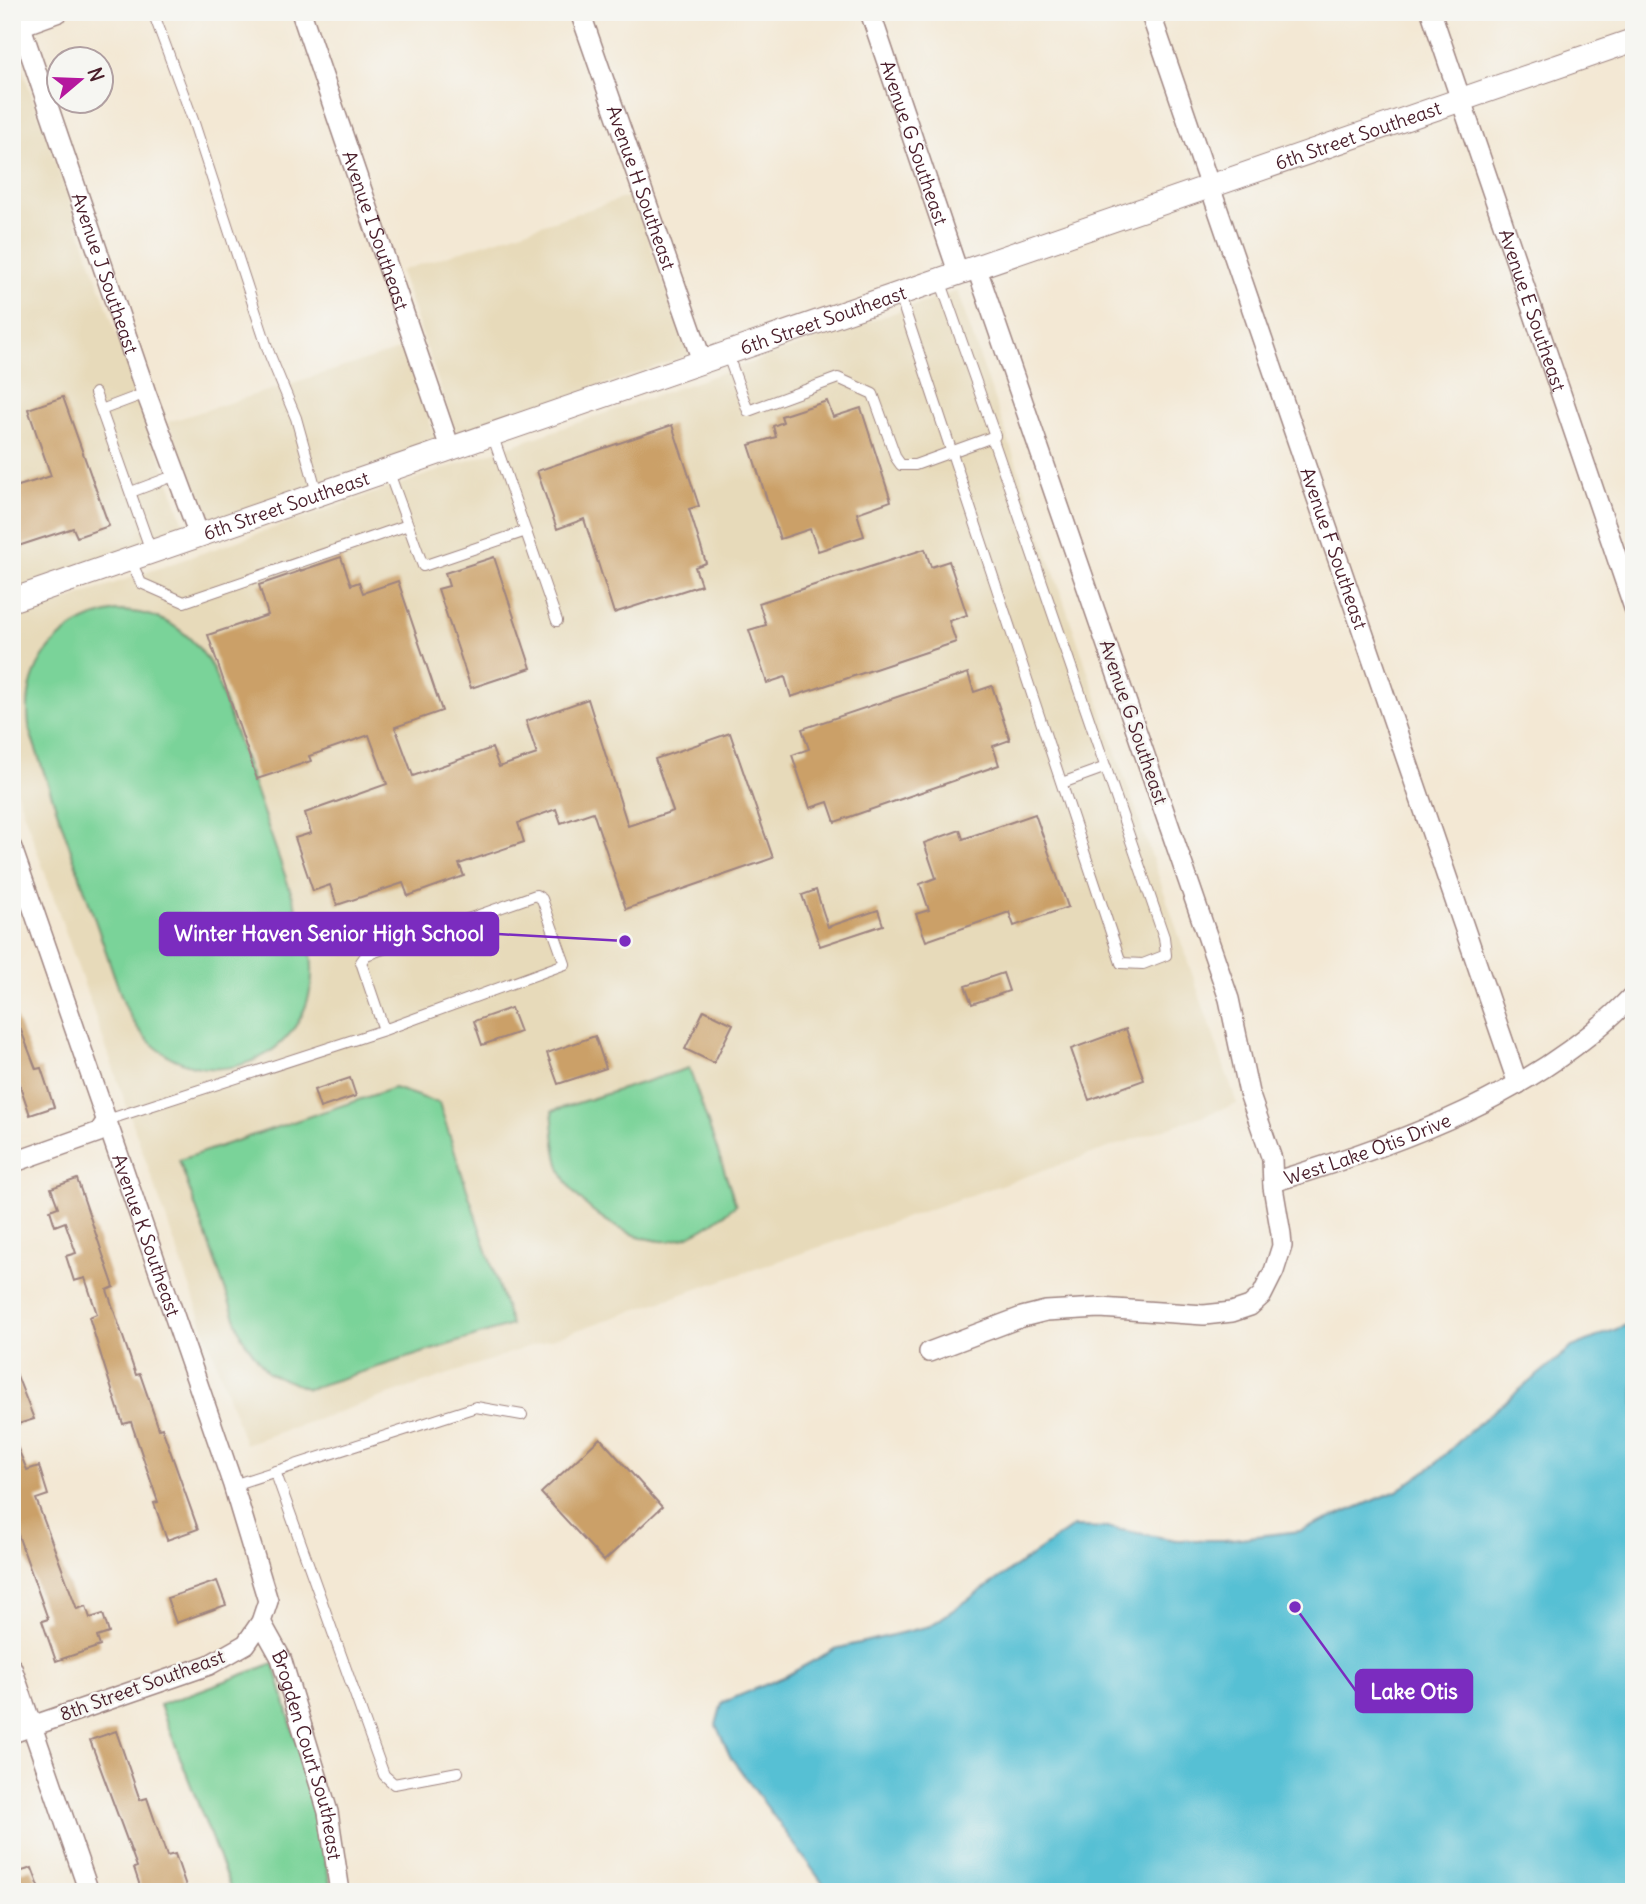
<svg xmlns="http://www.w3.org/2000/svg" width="1646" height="1904" font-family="Delius,sans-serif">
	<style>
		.built { fill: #e7daba }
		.green { fill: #7ad399; stroke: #627962; stroke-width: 2 }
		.water { fill: #57c0d4; stroke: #507080; stroke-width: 2 }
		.building { fill: #cba068 }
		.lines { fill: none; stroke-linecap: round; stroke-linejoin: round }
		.service-casing { stroke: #9e8480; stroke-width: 12 }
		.minor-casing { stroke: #9e8480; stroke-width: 22 }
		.tertiary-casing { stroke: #9e8480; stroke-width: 25 }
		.service { stroke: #fff; stroke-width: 10 }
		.minor { stroke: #fff; stroke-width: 19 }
		.tertiary { stroke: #fff; stroke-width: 23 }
		.labels { text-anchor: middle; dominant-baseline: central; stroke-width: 5; stroke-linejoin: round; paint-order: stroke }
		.street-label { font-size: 19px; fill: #4a1f2b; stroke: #f6f6f2 }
		.leader { fill: none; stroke: #7b2cbf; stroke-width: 2.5 }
		.callout-dot { fill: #7b2cbf; stroke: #f6f6f2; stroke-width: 2.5 }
		.callout { fill: #7b2cbf; stroke: #7b2cbf; stroke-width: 2.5 }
		.callout-label { font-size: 21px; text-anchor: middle; font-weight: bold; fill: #fff }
	</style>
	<rect width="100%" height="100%" fill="#f6f6f2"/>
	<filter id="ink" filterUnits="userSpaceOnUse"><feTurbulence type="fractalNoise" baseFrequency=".0143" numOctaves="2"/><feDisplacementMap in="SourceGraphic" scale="14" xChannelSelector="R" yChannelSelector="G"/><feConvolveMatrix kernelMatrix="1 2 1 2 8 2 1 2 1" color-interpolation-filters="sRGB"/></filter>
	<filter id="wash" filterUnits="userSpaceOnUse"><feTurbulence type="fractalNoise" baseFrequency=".00686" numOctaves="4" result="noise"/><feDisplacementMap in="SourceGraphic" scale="28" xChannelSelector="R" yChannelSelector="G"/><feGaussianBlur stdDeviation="1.57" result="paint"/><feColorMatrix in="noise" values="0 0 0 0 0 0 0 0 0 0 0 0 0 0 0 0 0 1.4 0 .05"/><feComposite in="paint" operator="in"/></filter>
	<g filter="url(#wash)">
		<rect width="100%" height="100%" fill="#f3e8d4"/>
		<path class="built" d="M 12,39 L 186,529 L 12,590 Z
			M 633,195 L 689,355 L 457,436 L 400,271 Z
			M 957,291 L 1237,1104 L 245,1444 L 12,779 L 12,619 Z
			M 405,348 L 437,443 L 206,523 L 168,422 Z"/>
		<path class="green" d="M 116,611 C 160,611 191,630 213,669 L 310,947 C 332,1071 170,1118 123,1001 L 30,732 C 19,671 55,622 116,611 Z
			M 689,1068 L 736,1205 C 716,1221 688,1243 661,1241 C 621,1237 570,1203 559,1164 C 554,1147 554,1128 552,1111 Z
			M 394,1088 L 439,1103 L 511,1325 L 308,1389 L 268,1373 L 242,1337 L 179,1160 Z
			M 274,1663 L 312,1797 L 332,1892 L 232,1892 L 160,1705 Z"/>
		<path class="water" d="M 1634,1322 L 1634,1892 L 829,1892 L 730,1756 L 716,1725 L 722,1703 L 786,1676 L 835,1649 L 930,1626 L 1073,1527 L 1110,1528 L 1176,1540 L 1224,1540 L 1300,1531 L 1397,1491 L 1433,1466 L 1474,1427 L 1572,1347 Z"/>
		<g id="blocks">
			<path class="building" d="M 63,397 L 109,526 L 77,537 L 73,528 L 12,548 L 12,488 L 51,476 L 28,409 Z
				M 827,401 L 833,417 L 861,408 L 891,501 L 857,513 L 864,536 L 818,551 L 810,529 L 780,539 L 749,445 L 776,437 L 773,426 L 783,422 L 781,416 Z
				M 672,425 L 699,506 L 689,509 L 706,563 L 695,567 L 701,585 L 614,613 L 584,519 L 557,529 L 537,471 Z
				M 925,549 L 931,567 L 949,561 L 967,615 L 949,621 L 956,642 L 791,697 L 785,677 L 767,683 L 749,630 L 766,625 L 759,603 Z
				M 341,557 L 351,585 L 359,582 L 363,593 L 398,581 L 442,711 L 395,727 L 413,776 L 492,748 L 499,767 L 537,754 L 526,721 L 588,699 L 628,826 L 673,811 L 655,759 L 730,733 L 773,858 L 626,909 L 593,812 L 561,823 L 556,809 L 518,823 L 524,842 L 459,864 L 464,876 L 408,896 L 403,883 L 337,905 L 330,885 L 313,891 L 295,838 L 311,833 L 305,813 L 387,784 L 369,735 L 309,756 L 311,761 L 257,779 L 208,635 L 268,615 L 259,585 Z
				M 494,557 L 531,668 L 471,688 L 438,589 L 449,586 L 445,573 Z
				M 968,673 L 974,692 L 992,686 L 1010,740 L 993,746 L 999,765 L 835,822 L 828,802 L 810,808 L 792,755 L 809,749 L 802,729 Z
				M 1035,814 L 1068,907 L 1014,926 L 1009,912 L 926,941 L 916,914 L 929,910 L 920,884 L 936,878 L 924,843 L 960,830 L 963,839 Z
				M 816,890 L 828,927 L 878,910 L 883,925 L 820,946 L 802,895 Z
				M 1003,973 L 1009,991 L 972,1004 L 965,986 Z
				M 12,1007 L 36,1069 L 41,1068 L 54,1107 L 30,1115 L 12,1062 Z
				M 511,1008 L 520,1032 L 482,1045 L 474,1021 Z
				M 704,1010 L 733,1024 L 714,1063 L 685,1049 Z
				M 1126,1029 L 1144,1080 L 1089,1100 L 1071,1049 Z
				M 595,1036 L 606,1068 L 558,1084 L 547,1053 Z
				M 350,1078 L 356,1096 L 320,1108 L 314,1090 Z
				M 77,1179 L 114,1287 L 107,1290 L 136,1375 L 140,1374 L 159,1429 L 162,1428 L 198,1529 L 167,1540 L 154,1503 L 158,1502 L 131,1422 L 123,1424 L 110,1384 L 89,1317 L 97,1314 L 85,1278 L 74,1281 L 66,1256 L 76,1253 L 65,1222 L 55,1226 L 50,1210 L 58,1207 L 51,1188 Z
				M 12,1363 L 34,1419 L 12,1426 Z
				M 12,1435 L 27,1470 L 39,1466 L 48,1495 L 36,1499 L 77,1609 L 86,1606 L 90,1618 L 103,1614 L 109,1633 L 97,1637 L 100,1646 L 56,1661 L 42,1621 L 48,1619 L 12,1518 Z
				M 600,1438 L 662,1507 L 604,1561 L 541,1493 Z
				M 217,1581 L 226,1605 L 176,1623 L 167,1598 Z
				M 116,1731 L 140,1800 L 147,1798 L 167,1856 L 175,1854 L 188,1892 L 142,1892 L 134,1868 L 137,1867 L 90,1740 Z
				M 32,1868 L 41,1892 L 12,1892 L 12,1874 Z"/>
		</g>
	</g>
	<g filter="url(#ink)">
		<use href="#blocks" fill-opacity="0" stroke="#9e8480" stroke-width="2"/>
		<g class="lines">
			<g class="service-casing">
				<path id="service" d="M 153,12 L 193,120 L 269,353 L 296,418 L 317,493
					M 899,293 L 1121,963 L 1143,964 L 1166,955 L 1164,937 L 992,437
					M 727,353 L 748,411 L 838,378 L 873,394 L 896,458 L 901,465 L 915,465 L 995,436 L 940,280
					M 95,393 L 151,551
					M 101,410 L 146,393
					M 492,434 L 557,621
					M 388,470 L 423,566 L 526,531
					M 131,492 L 176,475
					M 130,559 L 141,583 L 184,602 L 408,525
					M 1062,783 L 1106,767
					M 107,1120 L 384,1030 L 565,964 L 542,899 L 536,895 L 366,955 L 361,962 L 384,1030
					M 275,1471 L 384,1775 L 394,1784 L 458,1772
					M 233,1485 L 476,1407 L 522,1415"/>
			</g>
			<g class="minor-casing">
				<g id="minor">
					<path id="s1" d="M 16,12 L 146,393 L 199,535"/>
					<path id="s2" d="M 301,12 L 450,448"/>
					<path id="s3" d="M 580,12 L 702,361"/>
					<path id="s4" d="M 870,12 L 958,272"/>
					<path id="s5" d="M 1150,12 L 1518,1084"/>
					<path id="s6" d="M 1431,12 L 1634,608"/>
					<path d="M 12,29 L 59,12"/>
					<path id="s7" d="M 12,848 L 233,1485 L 268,1601 L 261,1622 L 246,1644 L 209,1665 L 12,1733"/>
					<path d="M 12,1163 L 99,1132 L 107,1120"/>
					<path id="s8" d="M 1273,1182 C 1402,1143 1539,1094 1634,994"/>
					<path d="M 929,1352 L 1022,1317 L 1046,1311 L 1100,1308 L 1204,1315 L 1232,1312 L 1250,1306 L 1262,1295 L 1274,1271 L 1282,1246 L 1281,1234 L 1273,1187 L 1272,1159 L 1249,1093 L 1229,999 L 976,266"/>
					<path id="s9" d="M 261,1622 L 281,1658 L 328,1812 L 340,1892"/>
					<path d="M 12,1668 L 89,1892"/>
				</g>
			</g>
			<g class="tertiary-casing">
				<g id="tertiary">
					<path id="s10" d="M 12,600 L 1634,40"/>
				</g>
			</g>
			<use href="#service" class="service"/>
			<use href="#minor" class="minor"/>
			<use href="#tertiary" class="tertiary"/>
		</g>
	</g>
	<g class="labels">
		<g class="street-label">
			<text stroke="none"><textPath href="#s10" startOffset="1424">6th Street Southeast</textPath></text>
			<text stroke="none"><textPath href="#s4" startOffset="138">Avenue G Southeast</textPath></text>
			<text stroke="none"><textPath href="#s3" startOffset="186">Avenue H Southeast</textPath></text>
			<text stroke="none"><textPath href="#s2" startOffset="231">Avenue I Southeast</textPath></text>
			<text stroke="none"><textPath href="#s1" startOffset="276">Avenue J Southeast</textPath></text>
			<text stroke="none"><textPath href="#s6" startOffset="315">Avenue E Southeast</textPath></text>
			<text stroke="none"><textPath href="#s10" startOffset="858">6th Street Southeast</textPath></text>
			<text stroke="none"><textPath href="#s10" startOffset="290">6th Street Southeast</textPath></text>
			<text stroke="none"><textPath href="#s5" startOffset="567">Avenue F Southeast</textPath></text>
			<text transform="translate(1134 722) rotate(71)">Avenue G Southeast</text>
			<text stroke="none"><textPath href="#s8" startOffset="100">West Lake Otis Drive</textPath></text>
			<text stroke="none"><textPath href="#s7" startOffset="410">Avenue K Southeast</textPath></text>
			<text transform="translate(142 1685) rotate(-20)">8th Street Southeast</text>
			<text stroke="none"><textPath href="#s9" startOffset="142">Brogden Court Southeast</textPath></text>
		</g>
	</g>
	<path class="leader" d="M625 941L498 934M1295 1607L1356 1691"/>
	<g class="callout-dot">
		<circle cx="625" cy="941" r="7"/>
		<circle cx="1295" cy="1607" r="7"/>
	</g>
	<g class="callout">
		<rect x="160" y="913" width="338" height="42" rx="7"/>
		<rect x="1356" y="1670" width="116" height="42" rx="7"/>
	</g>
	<g class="callout-label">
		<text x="329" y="941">Winter Haven Senior High School</text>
		<text x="1414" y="1699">Lake Otis</text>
	</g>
	<rect width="1646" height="1904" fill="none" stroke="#f6f6f2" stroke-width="42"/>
	<g transform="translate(80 80) rotate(71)"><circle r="33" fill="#f6f6f2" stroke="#b1a0a2" stroke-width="2"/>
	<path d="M0-5L12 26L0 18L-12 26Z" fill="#b5179e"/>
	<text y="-10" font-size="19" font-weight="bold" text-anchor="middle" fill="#4a1f2b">N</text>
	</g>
</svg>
